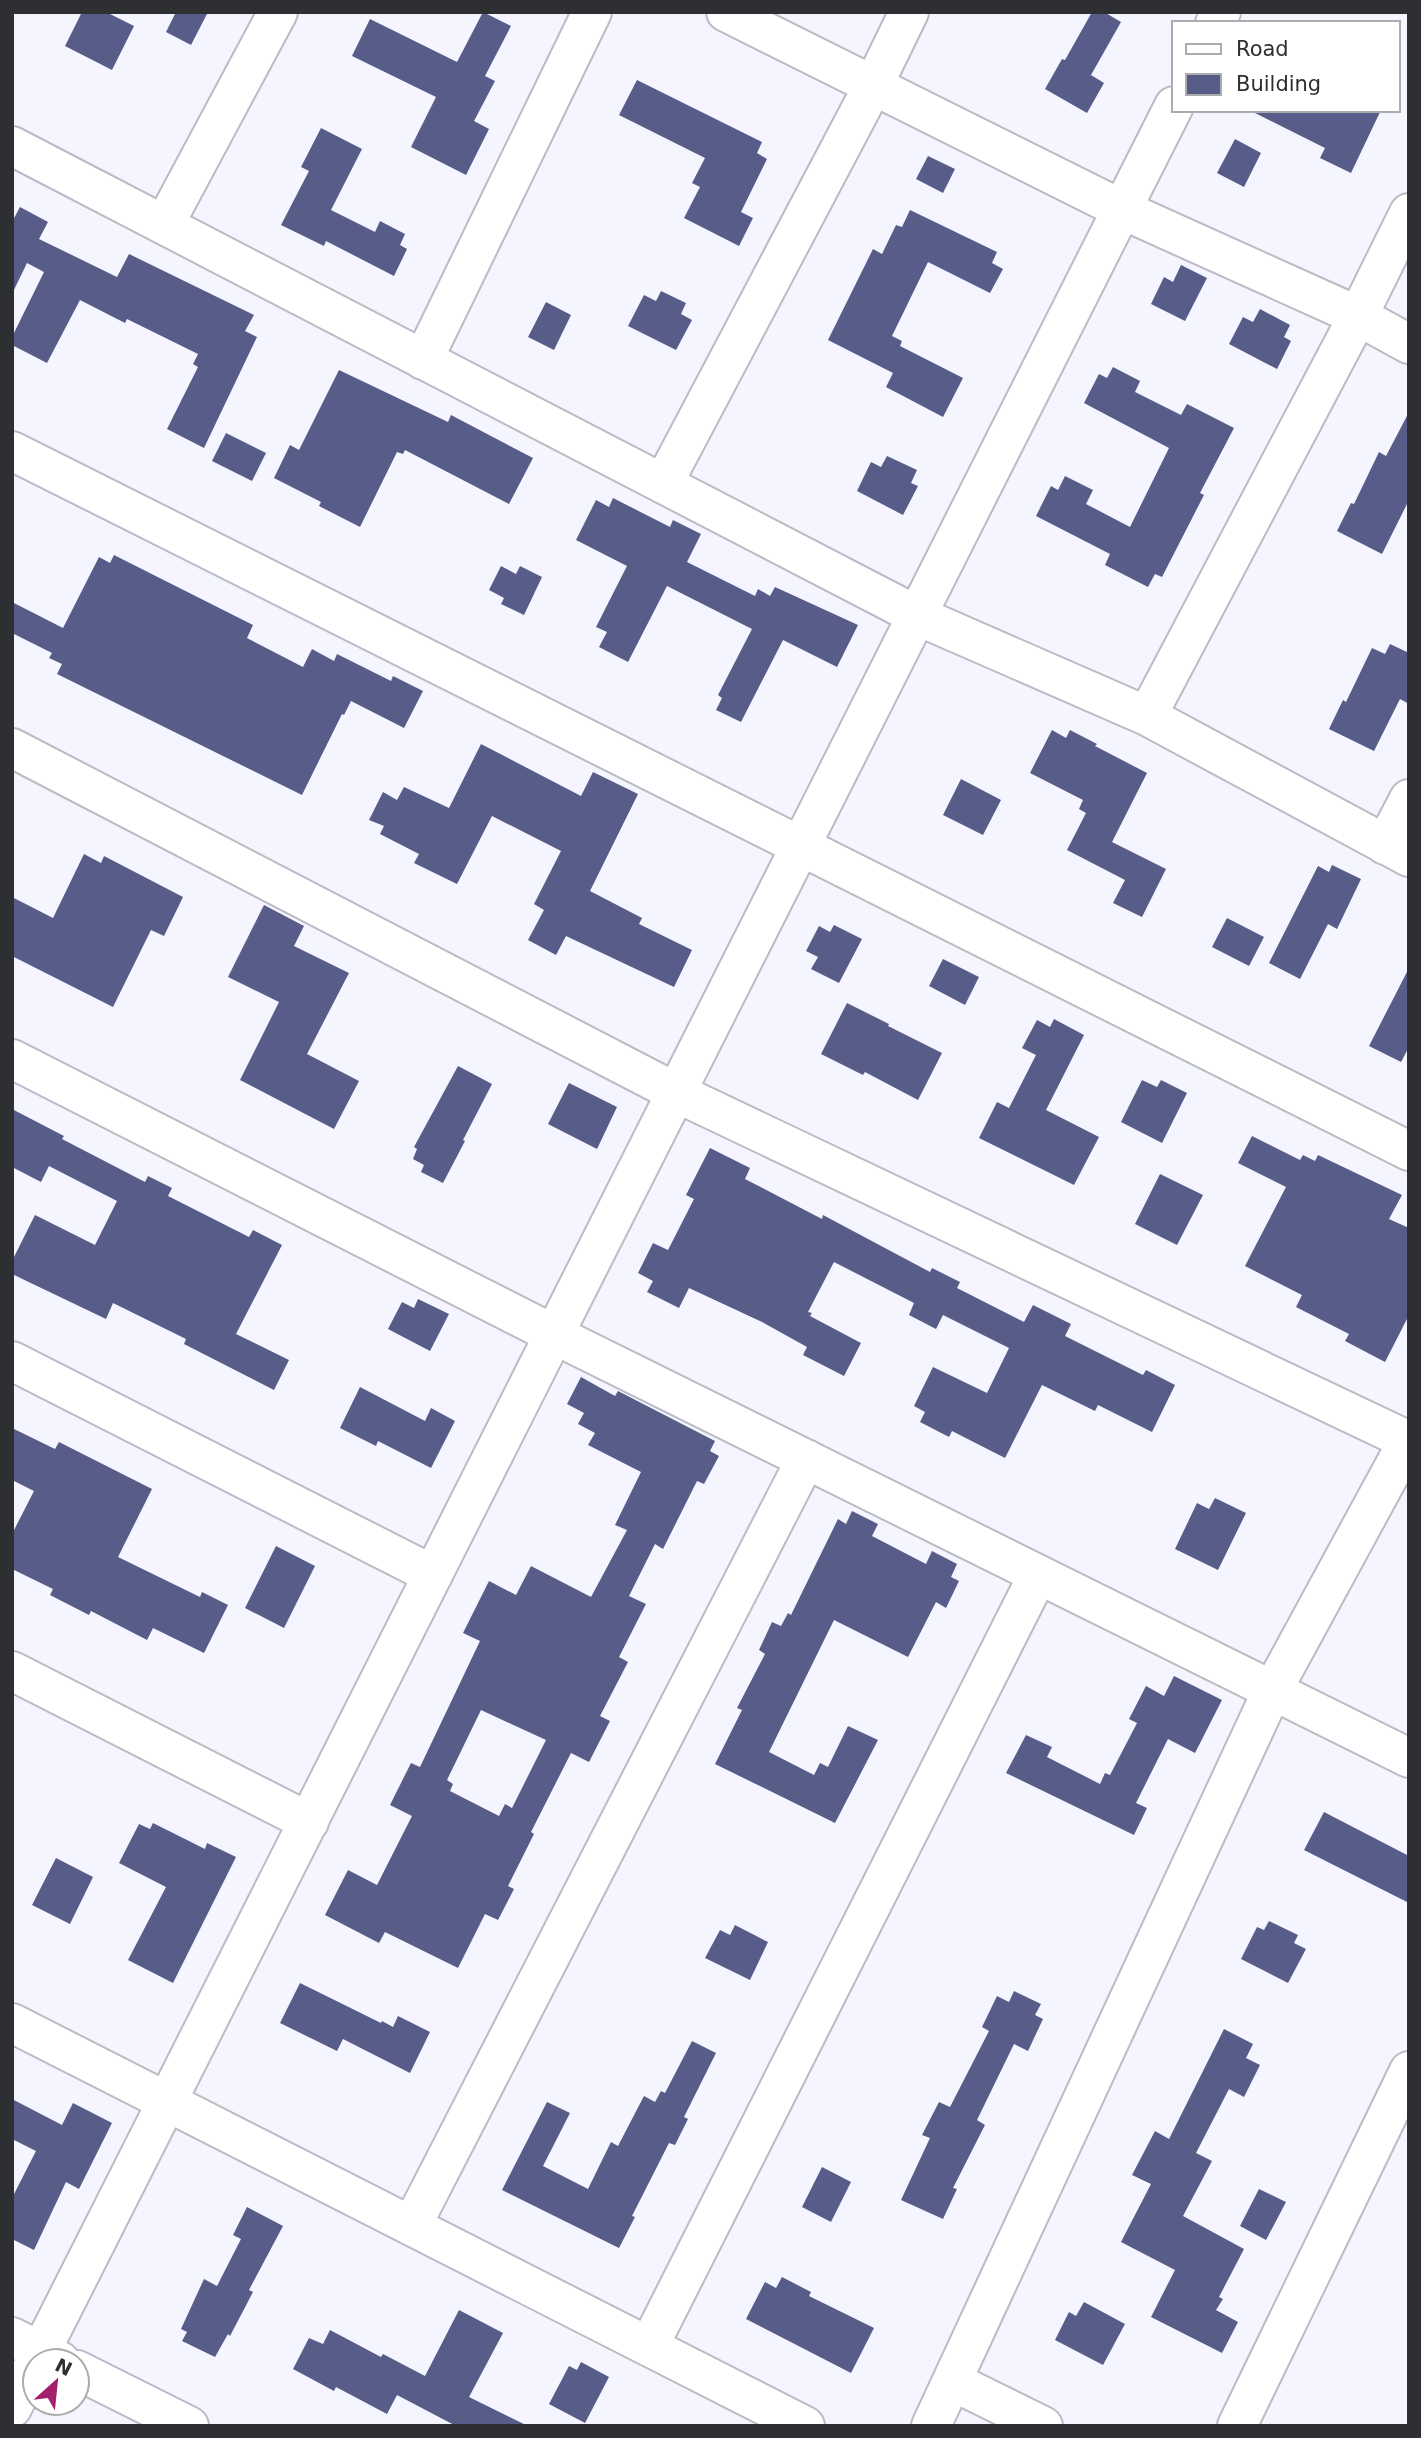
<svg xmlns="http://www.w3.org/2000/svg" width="1421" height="2438" font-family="'DejaVu Sans',sans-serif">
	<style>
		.building { fill: #575c89; fill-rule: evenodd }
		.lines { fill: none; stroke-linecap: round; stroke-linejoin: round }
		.minor-casing { stroke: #babbc4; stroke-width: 42 }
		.minor { stroke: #fff; stroke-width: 38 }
	</style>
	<rect width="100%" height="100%" fill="#f4f5ff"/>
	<path class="building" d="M 82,12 L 106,12 L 134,26 L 112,70 L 65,46 Z
		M 176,12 L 208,12 L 191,45 L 166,32 Z
		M 483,12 L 511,26 L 485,76 L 495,81 L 474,121 L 489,129 L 466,175 L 411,147 L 436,97 L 352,56 L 370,19 L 457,62 Z
		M 1092,12 L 1104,12 L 1121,22 L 1091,75 L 1104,83 L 1087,113 L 1045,89 L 1062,59 L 1065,60 Z
		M 637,80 L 762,142 L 757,153 L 767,159 L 741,212 L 753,218 L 739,246 L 684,218 L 700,187 L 692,183 L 705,158 L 619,115 Z
		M 1249,110 L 1381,110 L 1351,173 L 1320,158 L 1325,148 Z
		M 321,128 L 362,149 L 331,210 L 375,232 L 380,221 L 405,234 L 400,245 L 407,249 L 394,276 L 326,241 L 324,246 L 281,225 L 309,171 L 301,167 Z
		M 1235,139 L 1261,153 L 1244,187 L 1217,173 Z
		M 928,156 L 955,169 L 943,193 L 916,179 Z
		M 20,207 L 48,222 L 39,239 L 117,277 L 129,254 L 254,315 L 245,331 L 257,337 L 204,448 L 167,429 L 198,367 L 193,364 L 198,354 L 127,319 L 125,323 L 80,300 L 47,363 L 12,345 L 12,337 L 44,272 L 27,263 L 12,294 L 12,222 Z
		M 910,210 L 997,252 L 992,263 L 1003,269 L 990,293 L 928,262 L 892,336 L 902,341 L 900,346 L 963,378 L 943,417 L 886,387 L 893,373 L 828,340 L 873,249 L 882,254 L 896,225 L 902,227 Z
		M 1181,265 L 1207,278 L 1185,321 L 1151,304 L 1164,277 L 1173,282 Z
		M 661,291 L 686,303 L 681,314 L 692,320 L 676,350 L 628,326 L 644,295 L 656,301 Z
		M 546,302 L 571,315 L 554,350 L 528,337 Z
		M 1260,309 L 1290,325 L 1284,337 L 1291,341 L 1277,369 L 1229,344 L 1243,317 L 1253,322 Z
		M 1113,367 L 1140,381 L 1135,392 L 1181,415 L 1187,404 L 1234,428 L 1200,493 L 1204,495 L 1162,577 L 1155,574 L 1148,587 L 1105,565 L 1110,554 L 1036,516 L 1051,486 L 1058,490 L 1065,476 L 1093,490 L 1086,504 L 1130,527 L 1169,448 L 1084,403 L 1099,374 L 1107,378 Z
		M 339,370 L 448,422 L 451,415 L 533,458 L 509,504 L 405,450 L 403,454 L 397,452 L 360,527 L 319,506 L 321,502 L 274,478 L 290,445 L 299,450 Z
		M 1409,412 L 1409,500 L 1382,554 L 1337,531 L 1351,503 L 1354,504 L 1379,452 L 1386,456 Z
		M 226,433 L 266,453 L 252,481 L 212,461 Z
		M 887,456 L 917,470 L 911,483 L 918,486 L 903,515 L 857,491 L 871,462 L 881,467 Z
		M 613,498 L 670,527 L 673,520 L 701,534 L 687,562 L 755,596 L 758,589 L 770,596 L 775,587 L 858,625 L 837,667 L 783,640 L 741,722 L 716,710 L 722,698 L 718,695 L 752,629 L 667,586 L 628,662 L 599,647 L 607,632 L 596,627 L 627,566 L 576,540 L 596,500 L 609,507 Z
		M 114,555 L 253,625 L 247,638 L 303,667 L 312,649 L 334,661 L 337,654 L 391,681 L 393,676 L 423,691 L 404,728 L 351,701 L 344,715 L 342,714 L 302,795 L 57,674 L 62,664 L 49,658 L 52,653 L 12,633 L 12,602 L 63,628 L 99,557 L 110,563 Z
		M 501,566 L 516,574 L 520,566 L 542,577 L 524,615 L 501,604 L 504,598 L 489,590 Z
		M 1390,644 L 1409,653 L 1409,704 L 1400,699 L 1374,751 L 1329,729 L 1343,700 L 1346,702 L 1372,648 L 1385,654 Z
		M 1052,730 L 1066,738 L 1070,730 L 1097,744 L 1095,746 L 1147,773 L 1112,842 L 1166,869 L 1142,917 L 1113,903 L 1125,880 L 1067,850 L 1086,813 L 1079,809 L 1083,800 L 1030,773 Z
		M 481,744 L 581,796 L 593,772 L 638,794 L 590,891 L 642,918 L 639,924 L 692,950 L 674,987 L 566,936 L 556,955 L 528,940 L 544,910 L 534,904 L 561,851 L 492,816 L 457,884 L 414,863 L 419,854 L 380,834 L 384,826 L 369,820 L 383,792 L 397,800 L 404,787 L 449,808 Z
		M 961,779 L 1001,800 L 983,835 L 943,815 Z
		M 84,854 L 101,863 L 104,856 L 183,897 L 164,936 L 151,930 L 113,1007 L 12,956 L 12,897 L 53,918 Z
		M 1332,865 L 1361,879 L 1337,929 L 1328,924 L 1300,979 L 1269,963 L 1318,866 L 1329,872 Z
		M 264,905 L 304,926 L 294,946 L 349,973 L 307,1054 L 359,1081 L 334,1129 L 240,1080 L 279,1002 L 228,977 Z
		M 1227,918 L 1264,937 L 1249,966 L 1212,947 Z
		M 834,925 L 862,939 L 839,983 L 811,969 L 818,957 L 806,951 L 819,926 L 830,932 Z
		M 943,959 L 979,977 L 965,1005 L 929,986 Z
		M 1409,968 L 1409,1047 L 1401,1062 L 1369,1046 Z
		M 847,1003 L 889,1024 L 888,1026 L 942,1053 L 918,1100 L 865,1072 L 863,1075 L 821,1054 Z
		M 1054,1019 L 1084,1035 L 1046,1110 L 1099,1137 L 1074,1185 L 979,1138 L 997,1102 L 1009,1108 L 1036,1055 L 1022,1048 L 1037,1020 L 1050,1027 Z
		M 458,1066 L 492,1084 L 463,1140 L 465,1141 L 443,1183 L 421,1172 L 424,1165 L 413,1159 L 417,1149 L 414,1147 Z
		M 1142,1080 L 1157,1087 L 1161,1080 L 1187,1093 L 1162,1143 L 1121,1122 Z
		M 569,1083 L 617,1107 L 597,1149 L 548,1124 Z
		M 12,1109 L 64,1136 L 62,1139 L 145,1182 L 148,1176 L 172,1188 L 168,1196 L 249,1237 L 253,1230 L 282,1245 L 236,1334 L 289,1360 L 274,1390 L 184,1344 L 186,1339 L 113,1303 L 106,1319 L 12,1274 L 12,1261 L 35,1215 L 95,1245 L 117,1201 L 49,1166 L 41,1182 L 12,1167 Z
		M 1252,1136 L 1300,1160 L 1303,1155 L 1315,1161 L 1318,1155 L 1402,1195 L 1389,1219 L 1409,1228 L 1409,1315 L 1385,1362 L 1345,1341 L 1349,1334 L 1296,1307 L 1302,1295 L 1245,1266 L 1286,1187 L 1238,1163 Z
		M 710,1148 L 750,1168 L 745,1179 L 822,1219 L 823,1215 L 930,1272 L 932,1268 L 960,1282 L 957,1288 L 1024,1322 L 1033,1305 L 1071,1324 L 1065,1336 L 1143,1375 L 1146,1370 L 1175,1385 L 1152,1432 L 1098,1405 L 1095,1411 L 1042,1385 L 1005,1458 L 952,1431 L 949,1437 L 920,1422 L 925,1412 L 914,1406 L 933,1367 L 987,1393 L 1009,1348 L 943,1315 L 936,1329 L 909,1315 L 914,1303 L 834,1262 L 808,1312 L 812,1313 L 810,1316 L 861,1343 L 844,1376 L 803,1355 L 807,1347 L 762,1322 L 689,1288 L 679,1308 L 647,1292 L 653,1281 L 638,1273 L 653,1243 L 668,1250 L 694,1199 L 686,1195 Z
		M 1160,1174 L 1203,1195 L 1177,1245 L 1135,1224 Z
		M 418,1299 L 449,1314 L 430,1351 L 388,1329 L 402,1302 L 414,1308 Z
		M 581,1377 L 615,1396 L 618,1391 L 715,1441 L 710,1451 L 719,1456 L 704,1484 L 697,1481 L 663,1549 L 655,1544 L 629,1596 L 646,1604 L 619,1657 L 628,1662 L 600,1716 L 610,1721 L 589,1762 L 571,1753 L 531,1832 L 534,1834 L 508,1886 L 514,1889 L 498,1920 L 485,1914 L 458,1968 L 385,1932 L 379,1943 L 325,1915 L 348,1870 L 377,1885 L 412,1816 L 390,1805 L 411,1763 L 420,1767 L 480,1641 L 463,1633 L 489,1581 L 516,1595 L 531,1566 L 591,1597 L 627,1530 L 615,1525 L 641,1472 L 588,1445 L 595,1433 L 578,1424 L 584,1413 L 567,1404 ZM 481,1710 L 546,1740 L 512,1808 L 505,1804 L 499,1816 L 450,1791 L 453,1784 L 447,1780 Z
		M 360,1387 L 425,1421 L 431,1408 L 455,1421 L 431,1468 L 378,1441 L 376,1446 L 340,1428 Z
		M 12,1428 L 55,1449 L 59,1442 L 152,1489 L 118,1557 L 200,1597 L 202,1592 L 228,1605 L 204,1653 L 153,1628 L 147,1640 L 91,1611 L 89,1615 L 50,1595 L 53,1589 L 12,1569 L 12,1534 L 34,1491 L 12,1480 Z
		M 1215,1498 L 1246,1513 L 1218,1570 L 1175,1549 L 1197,1503 L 1209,1509 Z
		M 852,1511 L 878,1524 L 872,1536 L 926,1564 L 932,1551 L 957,1564 L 951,1577 L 959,1581 L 946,1608 L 936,1602 L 908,1657 L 834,1620 L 769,1752 L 814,1775 L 820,1763 L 828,1767 L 848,1726 L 878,1740 L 835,1823 L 715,1764 L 742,1710 L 737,1708 L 765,1654 L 759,1650 L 772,1622 L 781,1626 L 788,1613 L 791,1615 L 838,1519 L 846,1524 Z
		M 276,1546 L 315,1566 L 284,1628 L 245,1608 Z
		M 1174,1676 L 1222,1700 L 1195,1753 L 1168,1739 L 1136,1803 L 1147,1808 L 1134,1835 L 1006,1773 L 1026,1735 L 1052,1747 L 1047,1757 L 1100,1784 L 1105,1773 L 1110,1775 L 1137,1723 L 1129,1719 L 1146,1686 L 1164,1696 Z
		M 1324,1812 L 1409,1856 L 1409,1903 L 1304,1850 Z
		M 153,1823 L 205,1849 L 207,1843 L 236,1857 L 173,1983 L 128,1960 L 166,1887 L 119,1863 L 139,1824 L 150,1829 Z
		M 56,1858 L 93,1877 L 70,1924 L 32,1905 Z
		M 1269,1921 L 1298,1935 L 1294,1943 L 1306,1949 L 1288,1983 L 1241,1959 L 1257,1927 L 1264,1930 Z
		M 735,1925 L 768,1942 L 750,1980 L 705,1958 L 720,1930 L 730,1935 Z
		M 300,1983 L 381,2023 L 382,2021 L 393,2027 L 398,2016 L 430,2032 L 410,2073 L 343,2039 L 337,2051 L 280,2023 Z
		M 1014,1991 L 1041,2004 L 1035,2015 L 1043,2019 L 1028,2051 L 1014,2044 L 977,2120 L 985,2125 L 953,2188 L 957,2189 L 943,2219 L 901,2200 L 930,2138 L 922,2135 L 939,2102 L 950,2107 L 989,2031 L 982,2027 L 997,1996 L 1009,2002 Z
		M 1224,2029 L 1253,2044 L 1246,2058 L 1260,2065 L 1244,2097 L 1229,2089 L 1196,2153 L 1212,2161 L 1183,2216 L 1244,2249 L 1219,2297 L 1223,2299 L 1216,2310 L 1238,2322 L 1222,2353 L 1151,2317 L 1175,2270 L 1121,2242 L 1151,2184 L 1132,2175 L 1155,2131 L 1169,2139 Z
		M 692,2041 L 716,2053 L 684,2117 L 688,2119 L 675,2145 L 669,2143 L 632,2216 L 635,2217 L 619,2248 L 502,2190 L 547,2102 L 570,2113 L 543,2166 L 588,2189 L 611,2142 L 618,2146 L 644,2096 L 655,2102 L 661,2091 L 665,2093 Z
		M 12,2099 L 62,2125 L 73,2103 L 112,2123 L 79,2189 L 66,2182 L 34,2250 L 12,2239 L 12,2198 L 36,2151 L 12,2139 Z
		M 822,2167 L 851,2182 L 831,2222 L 802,2207 Z
		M 1259,2189 L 1286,2202 L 1266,2240 L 1240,2226 Z
		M 247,2207 L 283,2226 L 249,2290 L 253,2292 L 230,2336 L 228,2334 L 215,2357 L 182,2341 L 187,2332 L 181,2329 L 204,2279 L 217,2286 L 241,2239 L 233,2235 Z
		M 782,2277 L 811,2292 L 809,2296 L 874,2328 L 851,2373 L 746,2319 L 765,2282 L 776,2288 Z
		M 1084,2302 L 1125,2324 L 1103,2365 L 1055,2340 L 1069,2312 L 1076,2316 Z
		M 459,2310 L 503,2333 L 469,2397 L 528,2426 L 456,2426 L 397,2395 L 387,2414 L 336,2387 L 334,2391 L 293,2369 L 309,2338 L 323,2344 L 330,2330 L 381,2357 L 383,2354 L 425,2376 Z
		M 581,2362 L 609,2377 L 585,2423 L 549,2404 L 569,2366 L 577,2370 Z"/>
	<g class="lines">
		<g class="minor-casing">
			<path id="minor" d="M 726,12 L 1123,210 L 1358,316 L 1409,344
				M 1215,23 L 1221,12
				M 12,146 L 918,616 L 1147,716 L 1409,857
				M 164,225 L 278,12
				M 423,360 L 592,12
				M 12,451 L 1409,1151
				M 663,484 L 873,86 L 909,12
				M 1147,716 L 1358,316 L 1409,213
				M 12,748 L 677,1093 L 1409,1441
				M 1385,845 L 1409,799
				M 12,1059 L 555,1335 L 1409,1758
				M 12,1361 L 433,1575
				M 12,1671 L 309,1822
				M 12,2023 L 805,2426
				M 412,2225 L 806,1459
				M 12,2337 L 60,2361
				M 649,2346 L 1038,1575
				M 36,2361 L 1174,106
				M 77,2370 L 189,2426
				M 952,2381 L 1043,2426
				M 12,2408 L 35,2363
				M 931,2426 L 1272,1691 L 1409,1439
				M 1237,2426 L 1409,2071"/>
		</g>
		<use href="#minor" class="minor"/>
	</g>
	<rect width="1421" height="2438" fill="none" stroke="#2e2f32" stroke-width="28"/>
	<rect x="1172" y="21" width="228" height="91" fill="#ffffff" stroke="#abacad" stroke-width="2"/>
	<rect x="1186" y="44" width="35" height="10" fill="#ffffff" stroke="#abacad" stroke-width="2"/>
	<text x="1236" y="56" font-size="21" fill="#2e2f32">Road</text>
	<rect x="1186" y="74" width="35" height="21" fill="#575c89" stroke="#abacad" stroke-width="2"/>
	<text x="1236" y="91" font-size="21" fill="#2e2f32">Building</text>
	<g transform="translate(56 2382) rotate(27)"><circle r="33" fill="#ffffff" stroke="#abacad" stroke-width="2"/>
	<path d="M0-5L12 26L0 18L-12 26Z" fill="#a41f6b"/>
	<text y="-10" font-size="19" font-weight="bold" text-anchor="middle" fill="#2e2f32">N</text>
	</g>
</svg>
